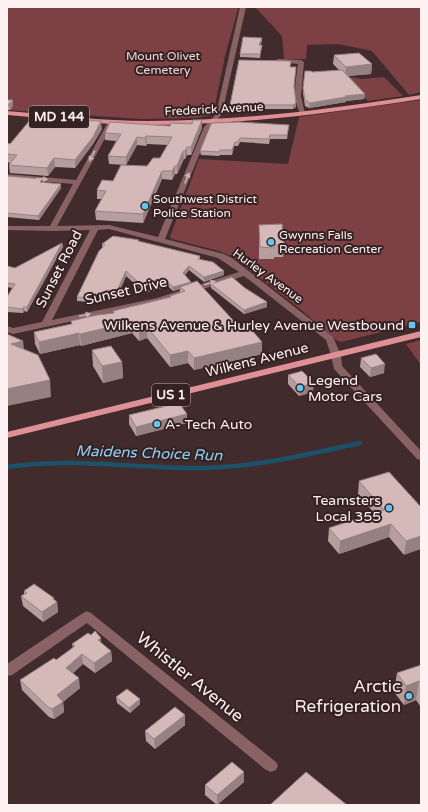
<svg xmlns="http://www.w3.org/2000/svg" width="428" height="812" font-family="'Varela Round',sans-serif">
	<style>
		.green { fill: #7d4145 }
		.lines { fill: none; stroke-linecap: round; stroke-linejoin: round }
		.stream { stroke: #1c5269; stroke-width: 4.5 }
		.minor { fill: #896264; fill-rule: evenodd }
		.primary { fill: #df9095; fill-rule: evenodd }
		.wall { fill: #b79e9e }
		.shaded-wall { fill: #958181 }
		.building { fill: #d5b8b8; stroke: #958181 }
		.oneway { fill: #c9b1b2 }
		.poi-dot { fill: #67c4ef; stroke: #362122; stroke-width: 1.5 }
		.labels { text-anchor: middle; dominant-baseline: central; stroke-width: 4; stroke-linejoin: round; paint-order: stroke }
		.far-park-label { font-size: 12px; fill: #f3d9da; stroke: #362122 }
		.far-street-label { font-size: 12px; fill: #fdf1f1; stroke: #362122 }
		.far-poi-label { font-size: 12px; fill: #fdf1f1; stroke: #362122; text-anchor: start }
		.shield { fill: #362122; stroke: #c1b3b3; stroke-width: 1 }
		.shield-label { font-size: 13px; font-weight: bold; fill: #fdf1f1 }
		.street-label { font-size: 14px; fill: #fdf1f1; stroke: #362122 }
		.poi-label { font-size: 14px; fill: #fdf1f1; stroke: #362122; text-anchor: end }
		.water-label { font-size: 15px; font-style: italic; fill: #8dd3f6; stroke: #362122 }
		.near-street-label { font-size: 17px; fill: #fdf1f1; stroke: #362122 }
		.near-poi-label { font-size: 17px; fill: #fdf1f1; stroke: #362122; text-anchor: end }
	</style>
	<rect width="100%" height="100%" fill="#412b2c"/>
	<path class="green" d="M 7,7 L 236,7 L 238,9 L 225,56 L 213,115 L 195,118 L 141,119 L 7,110 Z
		M 255,7 L 421,7 L 421,92 L 409,95 L 372,51 L 338,44 L 307,45 L 306,59 L 284,59 L 282,36 Z
		M 344,76 L 362,79 L 384,77 L 403,96 L 368,101 Z
		M 421,100 L 421,322 L 341,342 L 336,340 L 299,308 L 231,256 L 219,251 L 172,239 L 170,237 L 199,159 L 288,164 L 299,117 Z
		M 421,340 L 421,365 L 406,344 Z"/>
	<g class="lines">
		<path class="stream" d="M 7,467 C 75,457 137,469 204,468 C 257,467 309,454 360,443"/>
		<path class="minor" d="M 240,7 L 246,7 L 222,114 L 210,128 L 165,239 L 224,254 L 232,258 L 333,337 L 341,355 L 342,366 L 421,451 L 421,460 L 417,459 L 334,369 L 331,355 L 326,340 L 244,276 L 162,302 L 13,334 L 7,332 L 7,326 L 13,328 L 42,322 L 90,230 L 52,231 L 7,230 L 7,226 L 50,226 L 73,184 L 7,178 L 7,174 L 76,180 L 108,122 L 113,121 L 114,122 L 57,226 L 109,225 L 158,237 L 204,127 L 216,114 ZM 109,229 L 218,258 L 239,272 L 157,298 L 52,320 L 98,230 Z
			M 278,59 L 301,60 L 304,62 L 301,96 L 305,114 L 301,114 C 291,99 296,81 298,64 L 276,62 L 275,61 Z
			M 87,611 L 91,613 L 276,762 L 278,766 L 276,770 L 271,772 L 266,770 L 87,623 L 12,675 L 7,676 L 7,664 L 83,613 Z"/>
		<path class="primary" d="M 421,95 L 421,99 C 331,113 241,125 149,125 C 102,125 54,119 7,115 L 7,111 C 54,115 102,121 149,121 C 241,121 331,109 421,95 Z
			M 421,331 L 421,337 L 7,438 L 7,432 Z"/>
	</g>
	<path class="wall" d="M 262,38 L 262,41 L 260,45 L 262,45 L 260,58 L 240,57 L 240,54 Z
		M 334,55 L 372,64 L 371,74 L 348,76 L 365,94 L 364,99 L 346,101 L 346,102 L 309,108 L 305,106 L 303,93 L 303,88 L 312,72 L 339,70 L 333,64 Z
		M 291,67 L 296,103 L 296,107 L 293,109 L 230,109 L 230,105 Z
		M 7,100 L 13,100 L 13,106 L 10,110 L 7,110 Z
		M 202,120 L 202,128 L 191,155 L 187,155 L 185,159 L 184,159 L 177,174 L 175,174 L 172,180 L 162,179 L 143,223 L 96,220 L 95,211 L 102,199 L 97,199 L 97,190 L 113,181 L 147,166 L 160,158 L 168,145 L 147,144 L 146,146 L 137,145 L 126,165 L 109,164 L 108,156 L 116,141 L 105,140 L 105,133 L 170,126 L 192,124 Z
		M 211,124 L 289,125 L 287,139 L 270,139 L 269,144 L 240,142 L 238,146 L 234,146 L 232,155 L 220,155 L 219,156 L 201,155 L 200,151 Z
		M 102,129 L 93,144 L 75,168 L 55,167 L 48,176 L 10,173 L 9,165 L 10,163 L 7,162 L 7,143 L 10,144 Z
		M 7,176 L 43,183 L 61,184 L 61,188 L 39,220 L 7,217 Z
		M 259,225 L 284,245 L 283,257 L 274,257 L 274,259 L 259,259 Z
		M 139,242 L 200,256 L 200,259 L 224,271 L 224,275 L 204,282 L 189,270 L 185,275 L 191,283 L 243,331 L 262,342 L 262,354 L 194,370 L 188,363 L 170,367 L 147,338 L 139,341 L 132,333 L 81,346 L 80,345 L 40,354 L 35,344 L 34,332 L 71,324 L 71,321 L 113,313 L 113,311 L 170,297 L 170,296 L 180,293 L 180,289 L 173,291 L 168,286 L 145,293 L 126,276 L 118,295 L 106,295 L 102,303 L 77,301 L 77,297 L 102,248 L 102,244 Z
		M 62,243 L 63,247 L 27,312 L 24,311 L 23,313 L 7,312 L 7,297 L 12,288 L 7,287 L 7,266 L 15,268 Z
		M 211,284 L 245,288 L 267,302 L 267,307 L 244,314 L 211,288 Z
		M 92,350 L 122,362 L 123,378 L 103,383 L 93,366 Z
		M 361,358 L 384,373 L 370,377 L 360,367 Z
		M 288,375 L 313,392 L 299,396 L 288,384 Z
		M 187,414 L 187,423 L 136,436 L 129,424 L 129,415 Z
		M 359,481 L 421,507 L 404,555 L 389,537 L 339,554 L 328,541 L 329,528 L 374,513 L 358,494 Z
		M 24,591 L 55,600 L 57,602 L 58,612 L 43,622 L 23,606 L 21,596 L 24,594 Z
		M 101,643 L 111,651 L 112,661 L 95,673 L 83,664 L 73,673 L 80,688 L 63,702 L 64,712 L 54,719 L 49,717 L 22,690 L 20,680 L 56,660 L 73,648 L 72,644 Z
		M 421,665 L 421,707 L 416,700 L 404,705 L 394,692 L 397,673 Z
		M 116,697 L 140,699 L 140,704 L 130,713 L 117,703 Z
		M 185,715 L 185,725 L 155,749 L 146,741 L 145,731 Z
		M 244,772 L 244,782 L 217,805 L 205,795 L 205,785 Z"/>
	<path class="shaded-wall" d="M 372,64 L 371,74 L 345,76 L 346,67 Z
		M 365,94 L 364,99 L 346,101 L 346,102 L 309,108 L 310,103 L 345,96 Z
		M 13,100 L 13,106 L 10,110 L 9,104 Z
		M 296,103 L 296,107 L 293,109 L 293,105 Z
		M 202,120 L 202,128 L 191,155 L 191,147 Z
		M 101,121 L 102,129 L 93,144 L 75,168 L 75,160 Z
		M 146,136 L 147,144 L 146,146 L 145,138 Z
		M 137,137 L 137,145 L 126,165 L 126,157 Z
		M 235,142 L 234,146 L 232,155 L 232,150 Z
		M 187,147 L 187,155 L 185,159 L 185,151 Z
		M 183,151 L 184,159 L 177,174 L 177,166 Z
		M 54,158 L 55,167 L 48,176 L 47,168 Z
		M 175,166 L 175,174 L 172,180 L 172,171 Z
		M 162,171 L 162,179 L 143,223 L 143,214 Z
		M 61,184 L 61,188 L 39,220 L 38,216 Z
		M 62,243 L 63,247 L 27,312 L 27,307 Z
		M 189,266 L 189,270 L 183,277 L 183,273 Z
		M 126,271 L 126,276 L 118,295 L 117,291 Z
		M 224,271 L 224,275 L 204,282 L 204,277 Z
		M 168,282 L 168,286 L 145,293 L 145,288 Z
		M 191,282 L 191,286 L 180,287 L 180,289 L 173,291 L 173,287 Z
		M 106,290 L 106,295 L 102,303 L 102,299 Z
		M 267,302 L 267,307 L 244,314 L 244,310 Z
		M 24,307 L 24,311 L 23,313 L 22,309 Z
		M 132,322 L 132,333 L 81,346 L 80,334 Z
		M 147,327 L 147,338 L 139,341 L 139,329 Z
		M 79,333 L 80,345 L 40,354 L 39,342 Z
		M 23,341 L 25,357 L 11,344 Z
		M 262,342 L 262,354 L 194,370 L 194,358 Z
		M 188,351 L 188,363 L 170,367 L 170,355 Z
		M 122,362 L 123,378 L 103,383 L 102,366 Z
		M 385,364 L 384,373 L 370,377 L 371,368 Z
		M 50,380 L 51,397 L 7,406 L 7,389 Z
		M 314,383 L 313,392 L 299,396 L 300,387 Z
		M 187,414 L 187,423 L 136,436 L 136,427 Z
		M 391,524 L 389,537 L 339,554 L 340,541 Z
		M 421,536 L 421,549 L 404,555 L 406,541 Z
		M 54,598 L 55,603 L 57,602 L 58,612 L 43,622 L 42,612 Z
		M 101,638 L 101,647 L 98,640 Z
		M 111,651 L 112,661 L 95,673 L 94,663 Z
		M 82,654 L 83,664 L 67,678 L 66,668 Z
		M 79,678 L 80,688 L 59,705 L 57,695 Z
		M 419,681 L 416,700 L 404,705 L 406,686 Z
		M 140,699 L 140,704 L 130,713 L 129,708 Z
		M 63,702 L 64,712 L 54,719 L 52,709 Z
		M 185,715 L 185,725 L 155,749 L 154,739 Z
		M 244,772 L 244,782 L 217,805 L 217,795 Z"/>
	<path class="building" d="M 243,37 L 262,38 L 259,45 L 262,45 L 260,54 L 240,54 Z
		M 359,53 L 372,64 L 346,67 L 334,55 Z
		M 239,60 L 291,61 L 290,67 L 296,67 L 294,86 L 296,103 L 293,105 L 230,105 Z
		M 342,70 L 365,94 L 345,96 L 346,97 L 310,103 L 305,100 L 303,88 L 305,71 L 311,71 L 312,72 Z
		M 7,100 L 13,100 L 9,104 L 7,104 Z
		M 31,119 L 101,121 L 93,137 L 75,160 L 54,158 L 47,168 L 9,165 L 17,155 L 7,154 L 7,143 L 10,144 Z
		M 193,120 L 202,120 L 191,147 L 187,147 L 185,151 L 183,151 L 177,166 L 175,166 L 172,171 L 162,171 L 143,214 L 95,211 L 106,191 L 97,190 L 102,180 L 113,181 L 121,165 L 147,166 L 153,158 L 160,158 L 172,137 L 146,136 L 145,138 L 137,137 L 126,157 L 108,156 L 121,134 L 105,133 L 110,122 L 170,126 L 171,123 L 192,124 Z
		M 239,122 L 289,125 L 287,135 L 270,135 L 269,139 L 240,138 L 238,142 L 235,142 L 232,150 L 220,150 L 219,152 L 200,151 L 211,124 L 214,123 Z
		M 7,176 L 43,179 L 40,182 L 61,184 L 38,216 L 7,213 Z
		M 282,224 L 284,245 L 274,245 L 274,248 L 260,247 L 259,225 Z
		M 113,236 L 139,240 L 138,241 L 200,256 L 198,259 L 213,262 L 224,271 L 204,277 L 189,266 L 183,273 L 191,282 L 173,287 L 168,282 L 145,288 L 126,271 L 117,291 L 106,290 L 102,299 L 77,297 L 99,251 L 105,245 L 102,244 Z
		M 62,243 L 27,307 L 24,307 L 22,309 L 7,307 L 7,297 L 15,284 L 7,283 L 7,266 L 15,268 Z
		M 232,277 L 245,288 L 267,302 L 244,310 L 211,284 Z
		M 197,281 L 243,331 L 251,329 L 262,342 L 194,358 L 188,351 L 170,355 L 147,327 L 139,329 L 132,322 L 80,334 L 79,333 L 39,342 L 34,332 L 72,324 L 71,321 L 97,315 L 114,313 L 113,311 L 171,297 L 170,296 L 185,291 L 180,287 Z
		M 7,334 L 23,341 L 11,344 L 38,355 L 50,380 L 7,389 Z
		M 111,346 L 122,362 L 102,366 L 92,350 Z
		M 376,354 L 385,364 L 371,368 L 361,358 Z
		M 302,371 L 314,383 L 300,387 L 288,375 Z
		M 179,403 L 187,414 L 136,427 L 129,415 Z
		M 389,472 L 421,507 L 421,536 L 406,541 L 391,524 L 340,541 L 329,528 L 384,510 L 359,481 Z
		M 34,584 L 54,598 L 53,599 L 57,602 L 42,612 L 21,596 L 27,593 L 24,591 Z
		M 95,631 L 101,638 L 98,640 L 111,651 L 94,663 L 82,654 L 66,668 L 79,678 L 57,695 L 63,702 L 52,709 L 48,707 L 20,680 L 54,658 L 56,660 L 75,646 L 72,644 L 88,633 L 91,635 Z
		M 421,665 L 421,684 L 419,681 L 406,686 L 397,673 Z
		M 127,689 L 140,699 L 129,708 L 116,697 Z
		M 175,707 L 185,715 L 154,739 L 145,731 Z
		M 232,762 L 244,772 L 217,795 L 205,785 Z
		M 306,772 L 347,805 L 270,805 Z"/>
	<defs><path id="oneway-solid" d="M-6-.8H1V-3.2L6.5 0L1 3.2V.8H-6Z"/></defs>
	<g class="oneway">
		<use href="#oneway-solid" transform="translate(92 156) rotate(119)"/>
		<use href="#oneway-solid" transform="translate(187 178) rotate(-67)"/>
		<use href="#oneway-solid" transform="translate(42 179) rotate(5)"/>
		<use href="#oneway-solid" transform="translate(210 283) rotate(-17)"/>
		<use href="#oneway-solid" transform="translate(85 315) rotate(-12)"/>
	</g>
	<g class="poi-dot">
		<circle cx="145" cy="206" r="4"/>
		<circle cx="271" cy="242" r="4"/>
		<rect x="408" y="321" width="8" height="8" rx="2"/>
		<circle cx="300" cy="388" r="4"/>
		<circle cx="157" cy="424" r="4"/>
		<circle cx="389" cy="508" r="4"/>
		<circle cx="409" cy="696" r="4"/>
	</g>
	<g class="labels">
		<g class="far-park-label">
			<text x="163" y="56">Mount Olivet<tspan x="163" dy="14">Cemetery</tspan></text>
		</g>
		<g class="far-street-label">
			<text transform="translate(214 109) rotate(-3)">Frederick Avenue</text>
			<text transform="translate(268 276) rotate(36)">Hurley Avenue</text>
		</g>
		<g class="far-poi-label">
			<text x="153" y="199">Southwest District<tspan x="153" dy="14">Police Station</tspan></text>
			<text x="279" y="235">Gwynns Falls<tspan x="279" dy="14">Recreation Center</tspan></text>
		</g>
		<g class="shield">
			<rect x="29" y="106" width="60" height="22" rx="3"/>
			<rect x="152" y="384" width="38" height="22" rx="3"/>
		</g>
		<g class="shield-label">
			<text x="59" y="117">MD 144</text>
			<text x="171" y="395">US 1</text>
		</g>
		<g class="street-label">
			<text transform="translate(59 269) rotate(-63)">Sunset Road</text>
			<text transform="translate(126 291) rotate(-13)">Sunset Drive</text>
			<text transform="translate(257 360) rotate(-14)">Wilkens Avenue</text>
		</g>
		<g class="poi-label">
			<text x="404" y="325">Wilkens Avenue &amp; Hurley Avenue Westbound</text>
			<text x="308" y="380" text-anchor="start">Legend<tspan x="308" dy="16">Motor Cars</tspan></text>
			<text x="165" y="424" text-anchor="start">A- Tech Auto</text>
			<text x="381" y="500">Teamsters<tspan x="381" dy="16">Local 355</tspan></text>
		</g>
		<g class="water-label">
			<text transform="translate(149 453) rotate(2)">Maidens Choice Run</text>
		</g>
		<g class="near-street-label">
			<text transform="translate(190 677) rotate(39)">Whistler Avenue</text>
		</g>
		<g class="near-poi-label">
			<text x="401" y="686">Arctic<tspan x="401" dy="20">Refrigeration</tspan></text>
		</g>
	</g>
	<rect width="428" height="812" fill="none" stroke="#fdf1f1" stroke-width="16"/>
</svg>
